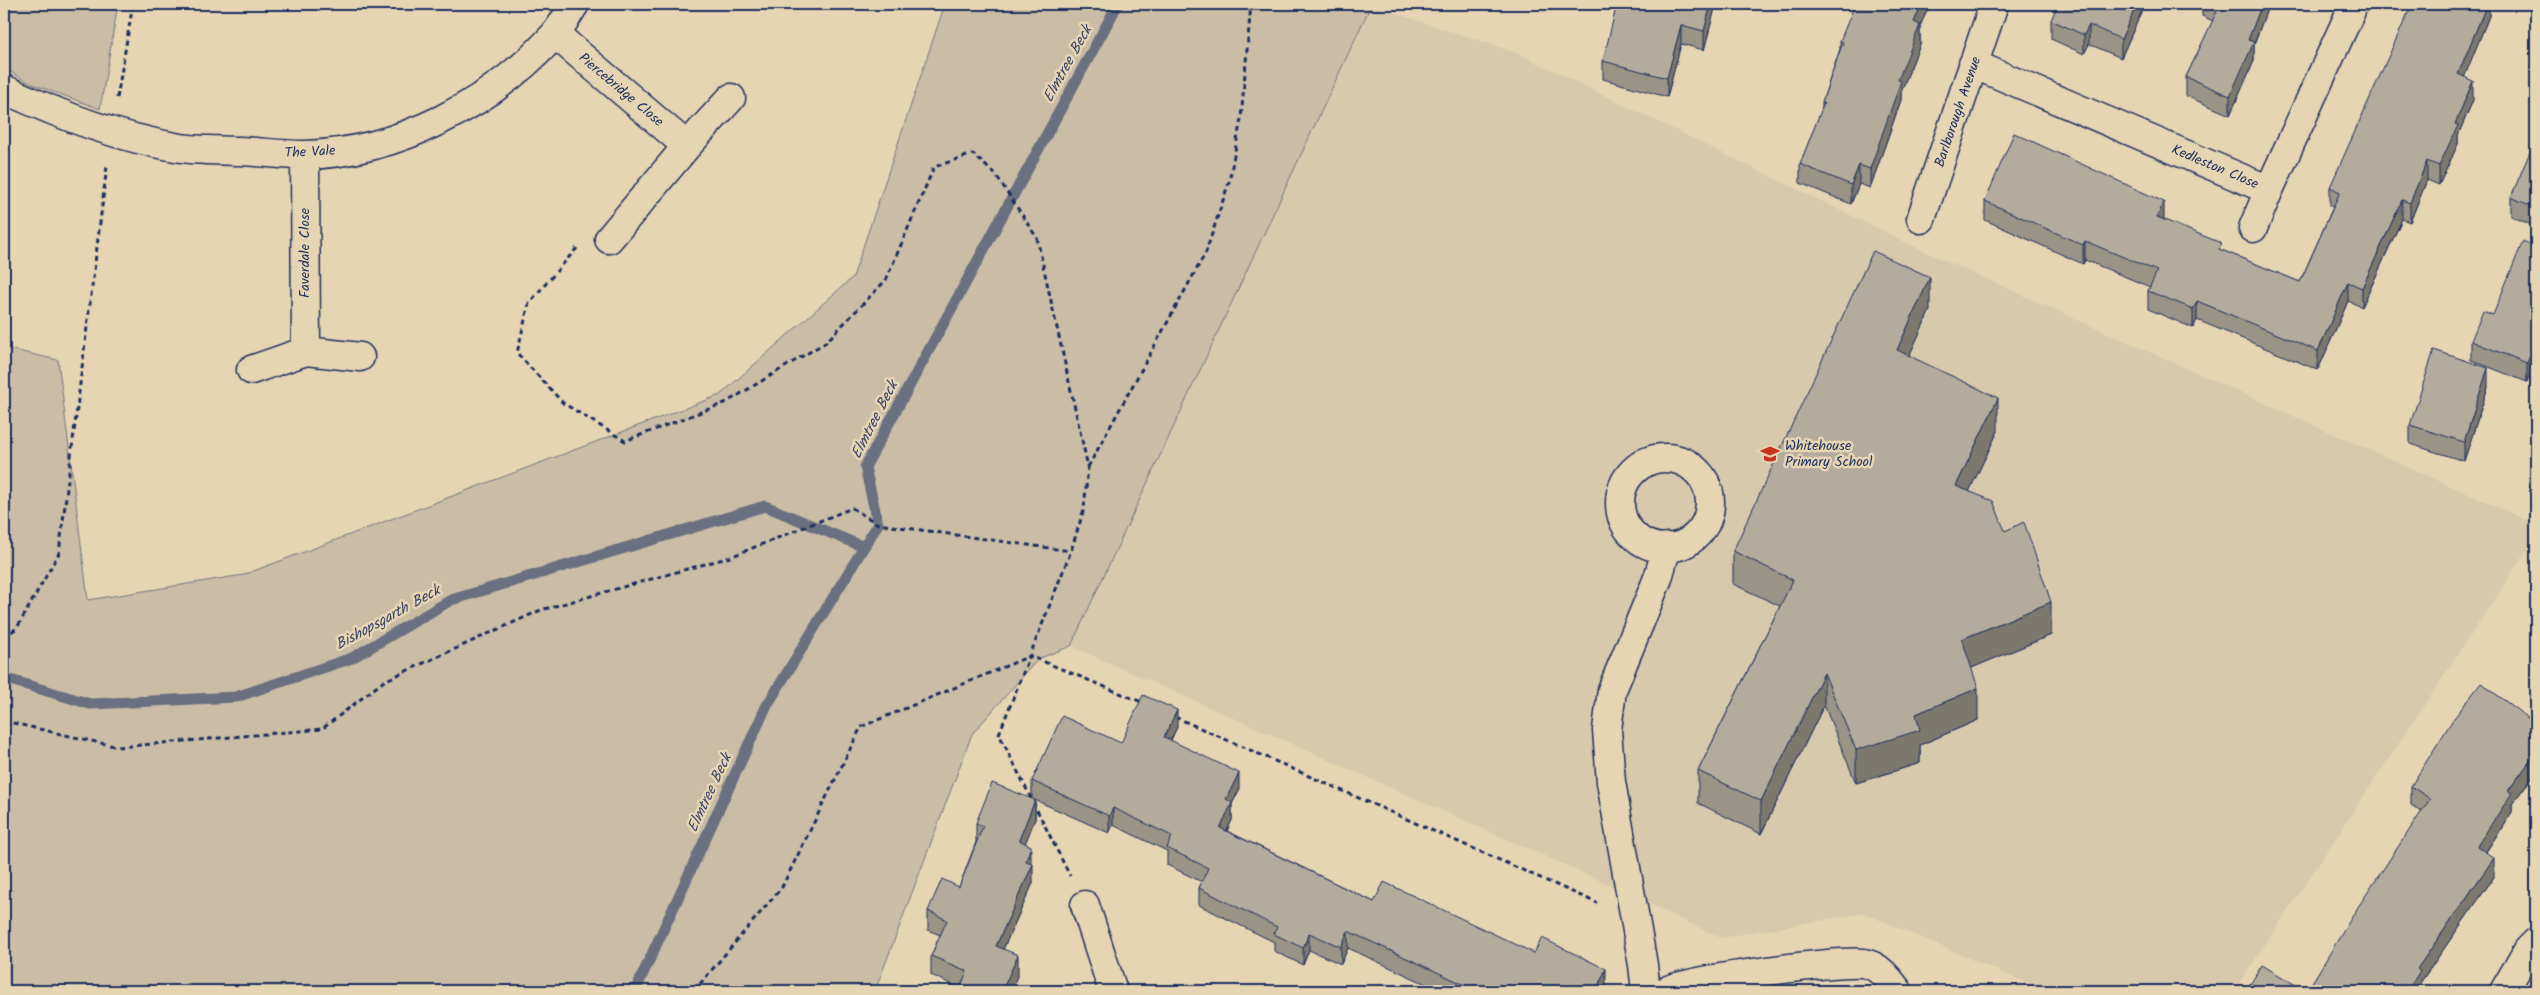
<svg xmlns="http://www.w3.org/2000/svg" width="2540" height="995" font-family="Kalam,sans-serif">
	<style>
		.built { fill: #d7c9ac }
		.green { fill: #c9bda6; stroke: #727682 }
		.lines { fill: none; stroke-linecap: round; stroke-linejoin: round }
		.stream { stroke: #6b707f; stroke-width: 11 }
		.minor-casing { stroke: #1b2f5e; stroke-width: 31 }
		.path { stroke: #1b2f5e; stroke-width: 3; stroke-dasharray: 5 4; stroke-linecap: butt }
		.minor { stroke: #e6d5b2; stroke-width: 28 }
		.wall { fill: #9a9487; stroke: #1b2f5e }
		.shaded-wall { fill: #7d786e; stroke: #1b2f5e }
		.building { fill: #b3ac9d; stroke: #1b2f5e }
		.labels { text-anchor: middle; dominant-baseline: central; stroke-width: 5; stroke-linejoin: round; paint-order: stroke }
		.street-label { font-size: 14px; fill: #1b2f5e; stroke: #e6d5b2 }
		.poi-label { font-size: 14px; fill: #1b2f5e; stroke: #e6d5b2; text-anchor: start }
		.water-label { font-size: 15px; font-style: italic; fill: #364569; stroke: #e6d5b2 }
	</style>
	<rect width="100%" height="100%" fill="#e6d5b2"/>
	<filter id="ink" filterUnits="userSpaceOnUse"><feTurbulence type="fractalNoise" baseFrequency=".02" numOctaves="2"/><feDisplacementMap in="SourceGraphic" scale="10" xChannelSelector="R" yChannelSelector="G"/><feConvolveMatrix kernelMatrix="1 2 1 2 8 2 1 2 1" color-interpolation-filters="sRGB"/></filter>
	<g filter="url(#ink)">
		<path class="built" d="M 1371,5 L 1517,53 L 1930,254 L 2536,524 L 2536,537 L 2234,991 L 2045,991 L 1864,913 L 1721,938 L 1610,885 L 1071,646 Z"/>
		<path class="green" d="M 4,4 L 118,4 L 100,109 L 30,83 L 4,68 Z
			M 945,4 L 1371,5 L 1071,646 L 1038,659 L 972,734 L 875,991 L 4,991 L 4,348 L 58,360 L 88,600 L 243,575 L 720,395 L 853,277 Z"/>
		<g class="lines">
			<path class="stream" d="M 4,678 L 90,704 L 236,697 L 352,658 L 451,600 L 765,506 L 864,547
				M 635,991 L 766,707 L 878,524 L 865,467 L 1118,4"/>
			<g class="minor-casing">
				<path id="minor" d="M 555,34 L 687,146 L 609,239
					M 1973,64 L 2269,190 L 2351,11 L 2351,4
					M 4,89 C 57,114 117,137 175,147 C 196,151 219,150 240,151 C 261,152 283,155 304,155 C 397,153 493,103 554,35 C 562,26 568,14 575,4
					M 687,146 L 731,98
					M 1921,219 L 1994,4
					M 2253,228 L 2269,190
					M 306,351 L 360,357
					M 251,370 L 306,351 L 305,155
					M1620 503a45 45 0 1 1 90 0a45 45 0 1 1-90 0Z
					M 1085,905 L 1113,991
					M 1646,991 L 1643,965 L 1611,782 L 1607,730 L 1612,690 L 1658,578 L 1667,547
					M 1666,991 C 1682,980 1839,960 1863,963 C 1879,965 1889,979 1898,991
					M 2504,991 L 2528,950 L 2536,942"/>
			</g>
			<path class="path" d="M 117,98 L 133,4
				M 577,248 L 529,303 L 517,353 L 563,403 L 625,441 L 727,402 L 826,342 L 886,280 L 934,167 L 973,154 L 996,175 L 1037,238 L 1088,467 L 1084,509 L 1071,551 L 999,734 L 1070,876
				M 1088,467 L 1206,252 L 1229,182 L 1241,119 L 1251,4
				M 4,637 L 17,628 L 59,553 L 107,166
				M 1175,717 L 1597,903
				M 4,721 L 118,747 L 322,729 L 384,681 L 541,610 L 730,557 L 852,508 L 878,524 L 1071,551
				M 694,991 L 782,887 L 861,727 L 1030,656 L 1144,703"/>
			<use href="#minor" class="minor"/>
		</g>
		<path class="wall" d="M 1714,4 L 1714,12 L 1704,50 L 1681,44 L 1667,97 L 1603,79 L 1603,61 Z
			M 1875,4 L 1930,4 L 1920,26 L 1920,44 L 1901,92 L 1901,100 L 1870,188 L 1859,184 L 1851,204 L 1800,183 L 1800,164 L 1822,109 L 1822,102 L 1840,49 L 1840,41 L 1874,6 Z
			M 2141,4 L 2141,13 L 2121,58 L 2089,44 L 2084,54 L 2051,39 L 2051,20 Z
			M 2202,4 L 2266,4 L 2266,12 L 2254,44 L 2254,61 L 2230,115 L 2186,96 L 2186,77 L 2213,21 L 2202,16 Z
			M 2489,4 L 2489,16 L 2464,77 L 2473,100 L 2458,135 L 2458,144 L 2439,185 L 2427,180 L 2410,222 L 2402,219 L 2362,307 L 2348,301 L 2318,370 L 2197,320 L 2193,328 L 2148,309 L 2148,291 L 2150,287 L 2085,260 L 2083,264 L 1985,220 L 1985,201 L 2164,220 L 2221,250 L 2300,282 L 2333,207 L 2330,206 L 2330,187 Z
			M 2536,141 L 2536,227 L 2511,216 L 2511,197 Z
			M 2536,247 L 2527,382 L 2471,360 L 2471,341 L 2493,315 Z
			M 1930,310 L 1909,356 L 1998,431 L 1969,491 L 2051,635 L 1971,668 L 1978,720 L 1920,745 L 1920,763 L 1856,783 L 1824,705 L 1761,834 L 1698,803 L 1698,771 L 1780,606 L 1733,584 L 1733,551 Z
			M 2488,387 L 2464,461 L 2410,444 L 2410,425 Z
			M 2536,724 L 2536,772 L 2512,804 L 2512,812 L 2486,852 L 2494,877 L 2420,983 L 2420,989 L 2419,991 L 2307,991 L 2422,812 L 2411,805 L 2411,786 Z
			M 1177,727 L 1171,740 L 1239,790 L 1232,804 L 1232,820 L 1227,831 L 1374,902 L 1534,953 L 1606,986 L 1604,991 L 1441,991 L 1348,948 L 1341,964 L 1309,950 L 1303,965 L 1274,951 L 1274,942 L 1199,905 L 1199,888 L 1202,882 L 1167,865 L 1167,851 L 1113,825 L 1109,833 L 1035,800 L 1035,819 L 1025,843 L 1031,863 L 1033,883 L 1003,949 L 1018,974 L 960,988 L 931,975 L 931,956 L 940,935 L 928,930 L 928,911 L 959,887 L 976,842 L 976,823 L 1032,798 L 1032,781 Z"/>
		<path class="shaded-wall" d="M 1711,4 L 1714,4 L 1714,12 L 1704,50 L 1704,31 Z
			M 1922,4 L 1930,4 L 1920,26 L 1920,44 L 1901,92 L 1901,100 L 1870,188 L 1870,169 L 1914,22 Z
			M 2137,4 L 2141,4 L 2141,13 L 2121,58 L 2121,39 Z
			M 2262,4 L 2266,4 L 2266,12 L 2254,44 L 2254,61 L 2230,115 L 2230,96 L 2248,40 Z
			M 2487,4 L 2489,4 L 2489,16 L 2458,93 L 2458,74 Z
			M 1681,25 L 1681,44 L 1667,97 L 1667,78 Z
			M 2089,25 L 2089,44 L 2084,54 L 2084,35 Z
			M 2473,81 L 2473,100 L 2458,135 L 2458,144 L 2439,185 L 2439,166 L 2455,124 Z
			M 2427,161 L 2427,180 L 2410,222 L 2410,203 Z
			M 1859,165 L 1859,184 L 1851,204 L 1851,185 Z
			M 2402,200 L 2402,219 L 2362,307 L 2362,288 Z
			M 2164,202 L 2164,221 L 2157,217 Z
			M 2085,241 L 2085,260 L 2083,264 L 2083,245 Z
			M 1930,277 L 1930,310 L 1897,383 L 1897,350 Z
			M 2348,282 L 2348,301 L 2318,370 L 2318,351 Z
			M 2197,301 L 2197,320 L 2193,328 L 2193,309 Z
			M 2536,323 L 2536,360 L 2527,382 L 2527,363 Z
			M 2488,368 L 2488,387 L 2464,461 L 2464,442 Z
			M 1998,398 L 1998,431 L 1956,519 L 1956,486 Z
			M 2051,602 L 2051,635 L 1962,672 L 1962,639 Z
			M 1824,673 L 1824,705 L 1761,834 L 1761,801 Z
			M 1978,688 L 1978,720 L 1920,745 L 1920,763 L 1856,783 L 1856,750 L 1916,714 Z
			M 1177,710 L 1177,727 L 1164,754 L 1164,737 Z
			M 2536,753 L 2536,772 L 2512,804 L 2512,812 L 2477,865 L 2477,846 L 2508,791 Z
			M 1239,773 L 1239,790 L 1232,804 L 1232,820 L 1220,845 L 1220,828 L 1226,799 Z
			M 1035,800 L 1035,819 L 1019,859 L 1019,840 Z
			M 1113,808 L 1113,825 L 1109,833 L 1109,816 Z
			M 1031,846 L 1031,865 L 1026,861 Z
			M 2494,858 L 2494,877 L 2420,983 L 2420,989 L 2419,991 L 2407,991 L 2417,969 Z
			M 1033,864 L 1033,883 L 996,965 L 996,946 Z
			M 1348,931 L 1348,948 L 1341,964 L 1341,947 Z
			M 1309,933 L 1309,950 L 1303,965 L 1303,948 Z
			M 1018,955 L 1018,974 L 1011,991 L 1002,991 Z
			M 1606,969 L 1606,986 L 1604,991 L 1596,991 Z"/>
		<path class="building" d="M 1617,4 L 1711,4 L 1704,31 L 1681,25 L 1667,78 L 1603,61 Z
			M 1855,4 L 1868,4 L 1874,6 L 1875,4 L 1922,4 L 1914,22 L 1920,25 L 1898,80 L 1901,81 L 1870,169 L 1859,165 L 1851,185 L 1800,164 L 1824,103 L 1822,102 L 1843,42 L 1840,41 Z
			M 2058,4 L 2137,4 L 2121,39 L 2089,25 L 2084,35 L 2051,20 Z
			M 2217,4 L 2262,4 L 2248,40 L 2254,42 L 2230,96 L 2186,77 L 2220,5 Z
			M 2412,4 L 2487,4 L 2458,74 L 2473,81 L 2455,124 L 2458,125 L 2439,166 L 2427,161 L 2410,203 L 2402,200 L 2362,288 L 2348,282 L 2318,351 L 2197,301 L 2193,309 L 2148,291 L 2157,271 L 2085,241 L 2083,245 L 1985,201 L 2014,133 L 2164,202 L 2157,217 L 2221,243 L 2219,249 L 2300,282 L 2340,192 L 2330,187 Z
			M 2535,140 L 2536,141 L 2536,208 L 2511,197 Z
			M 2523,241 L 2536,247 L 2536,341 L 2527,363 L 2471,341 L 2483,311 L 2493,315 Z
			M 1873,251 L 1930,277 L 1897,350 L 1998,398 L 1956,486 L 1993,501 L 2005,531 L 2024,522 L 2051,602 L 1962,639 L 1978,688 L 1916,714 L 1920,730 L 1856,750 L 1824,673 L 1761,801 L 1698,771 L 1793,580 L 1733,551 Z
			M 2434,350 L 2488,368 L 2464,442 L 2410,425 Z
			M 2481,683 L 2536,724 L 2536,753 L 2508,791 L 2512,793 L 2477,846 L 2494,858 L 2417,969 L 2420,971 L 2407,991 L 2307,991 L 2358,907 L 2430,799 L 2411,786 L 2452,721 Z
			M 1143,695 L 1177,710 L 1164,737 L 1239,773 L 1226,799 L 1232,803 L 1220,828 L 1374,902 L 1384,882 L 1534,953 L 1542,938 L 1606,969 L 1596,991 L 1478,991 L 1348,931 L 1341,947 L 1309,933 L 1303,948 L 1274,934 L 1277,927 L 1199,888 L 1208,868 L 1167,848 L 1172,836 L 1113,808 L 1109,816 L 1032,781 L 1062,716 L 1121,743 Z
			M 992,783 L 1035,800 L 1019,840 L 1031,846 L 1026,861 L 1033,864 L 996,946 L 1018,955 L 1002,991 L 959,991 L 967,971 L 931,956 L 947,920 L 928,911 L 942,879 L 959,887 L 983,826 L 976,823 Z
			M 2262,965 L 2306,991 L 2246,991 Z"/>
	</g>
	<defs>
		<g id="school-bare" transform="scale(1.5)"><path d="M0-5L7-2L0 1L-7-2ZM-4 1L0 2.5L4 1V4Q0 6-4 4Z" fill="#c8321e" stroke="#e6d5b2" stroke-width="2.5" paint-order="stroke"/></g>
	</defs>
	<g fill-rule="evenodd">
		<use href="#school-bare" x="1770" y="454"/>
	</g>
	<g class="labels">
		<g class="street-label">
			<text transform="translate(621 90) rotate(40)">Piercebridge Close</text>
			<text transform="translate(1958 112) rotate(-71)">Barlborough Avenue</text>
			<text transform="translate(310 152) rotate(-3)">The Vale</text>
			<text transform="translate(2215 167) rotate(23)">Kedleston Close</text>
			<text transform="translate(305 253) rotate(-90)">Faverdale Close</text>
		</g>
		<g class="poi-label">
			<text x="1785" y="446">Whitehouse<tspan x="1785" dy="16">Primary School</tspan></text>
		</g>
		<g class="water-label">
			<text transform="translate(1068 64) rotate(-61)">Elmtree Beck</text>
			<text transform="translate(875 420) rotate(-63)">Elmtree Beck</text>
			<text transform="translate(388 618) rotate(-29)">Bishopsgarth Beck</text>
			<text transform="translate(710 793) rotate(-65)">Elmtree Beck</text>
		</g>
	</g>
	<rect width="2540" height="995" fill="none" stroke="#e6d5b2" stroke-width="20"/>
	<rect x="10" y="10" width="2520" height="975" fill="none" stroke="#1b2f5e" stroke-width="2" filter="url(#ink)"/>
</svg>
